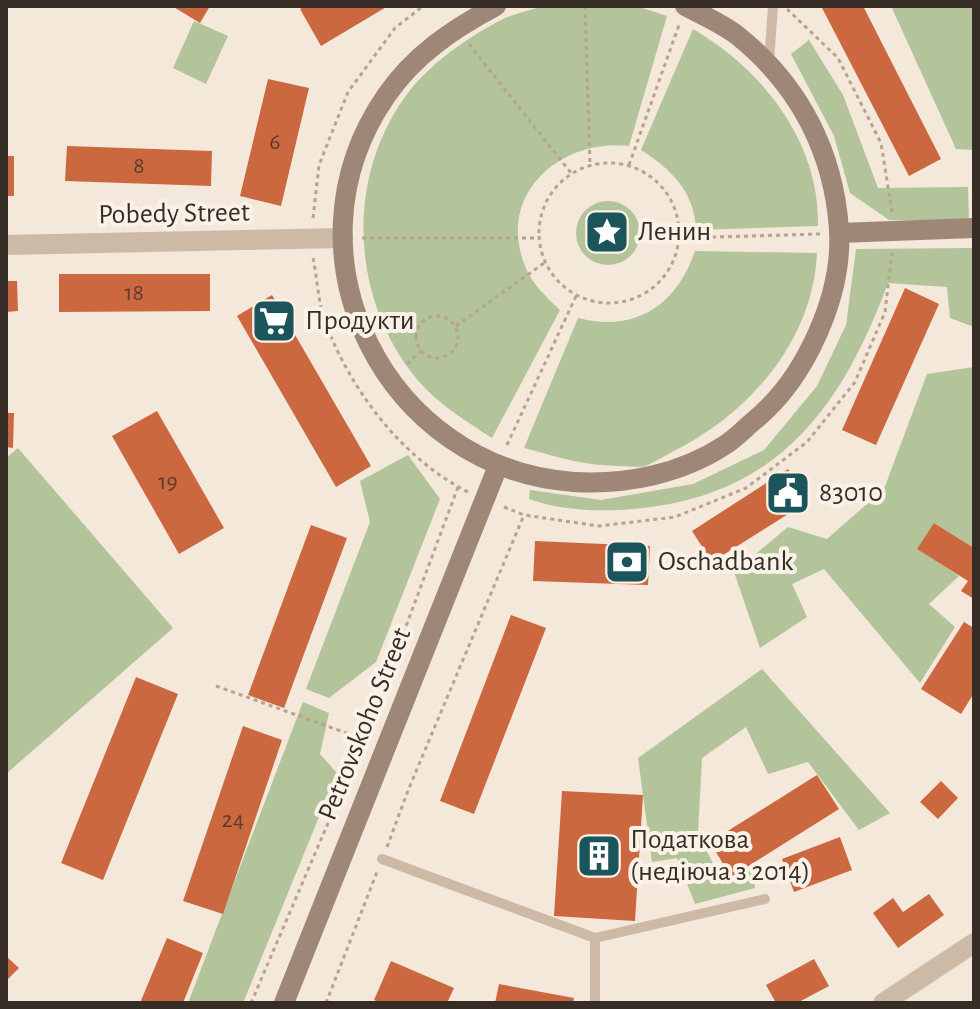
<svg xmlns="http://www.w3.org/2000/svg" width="980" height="1009" font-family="'Alegreya Sans',sans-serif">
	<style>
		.green { fill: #b3c39a }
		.building { fill: #cc683f }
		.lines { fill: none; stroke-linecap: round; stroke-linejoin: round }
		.path { stroke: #b8a390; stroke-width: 3; stroke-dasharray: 4 4; stroke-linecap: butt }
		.service { stroke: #ccb9a6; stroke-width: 10 }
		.minor { stroke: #ccb9a6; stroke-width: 20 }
		.secondary { stroke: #9f8777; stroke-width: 20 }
		.labels { text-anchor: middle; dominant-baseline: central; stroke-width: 8; stroke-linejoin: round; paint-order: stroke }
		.number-label { font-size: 24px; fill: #5c3c2d }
		.street-label { font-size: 28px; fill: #372d27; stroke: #faf2e7 }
		.poi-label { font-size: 28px; fill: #372d27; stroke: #faf2e7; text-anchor: start }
	</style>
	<rect width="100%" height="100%" fill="#f3e8da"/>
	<path class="green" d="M 544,6 L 636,6 L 667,16 L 629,146 C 560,138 496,195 525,266 C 532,284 546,297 560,310 L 492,438 C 463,419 433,401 412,373 C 349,291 346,171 411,89 C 435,60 470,36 503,19 C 516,13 531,10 544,6 Z
		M 891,6 L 974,6 L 974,150 L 956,149 Z
		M 194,21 L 228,36 L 206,84 L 173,68 Z
		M 693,29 C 762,69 820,142 818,226 L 696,230 C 695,192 671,169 641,150 Z
		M 809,40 L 843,95 L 878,188 L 968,187 L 969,222 L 889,220 L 850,193 L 834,136 L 791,54 Z
		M576 233a32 32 0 1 1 64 0a32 32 0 1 1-64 0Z
		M 974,248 L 974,327 L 950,318 L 947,287 L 888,283 C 843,404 781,493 643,508 C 604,512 567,512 529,499 L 530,490 L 601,500 L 693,484 L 764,450 L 817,386 L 846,325 L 856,249 Z
		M 695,251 L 817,253 C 813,341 749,414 672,452 C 664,456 654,463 645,466 C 638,468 628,466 620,466 C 586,466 557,457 524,448 L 578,318 C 635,333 677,305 695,251 Z
		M 974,367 L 974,548 L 934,523 L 918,548 L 959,576 L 929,604 L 955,627 L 920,683 L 824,569 L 792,584 L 807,617 L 760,648 L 734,572 L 788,527 L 827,539 L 884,489 L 927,374 Z
		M 18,448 L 173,628 L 6,774 L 6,458 Z
		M 408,455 L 440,499 L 376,662 L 329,698 L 306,689 L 370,522 L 360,481 Z
		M 762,669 L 890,813 L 859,830 L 808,762 L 768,774 L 746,727 L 702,758 L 698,833 L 719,876 L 751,869 L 755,888 L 695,904 L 677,858 L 652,862 L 638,758 Z
		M 303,702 L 329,713 L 320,754 L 337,773 L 243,1003 L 188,1003 Z"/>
	<path class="building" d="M 172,6 L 210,6 L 200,23 Z
		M 305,6 L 388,6 L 321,46 L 300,9 Z
		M 821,6 L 863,6 L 941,159 L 909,176 Z
		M 268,79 L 309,88 L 281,206 L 240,196 Z
		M 67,146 L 212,151 L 211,186 L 65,181 Z
		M 6,156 L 14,156 L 14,196 L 6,196 Z
		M 59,274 L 210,274 L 210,311 L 59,312 Z
		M 6,281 L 17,281 L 18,311 L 6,312 Z
		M 905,288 L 939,304 L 876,445 L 842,430 Z
		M 272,295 L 371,466 L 336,487 L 237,316 Z
		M 157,411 L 224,528 L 179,554 L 112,436 Z
		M 6,413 L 14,413 L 13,448 L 6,447 Z
		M 788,469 L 809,501 L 712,562 L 692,531 Z
		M 934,523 L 974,548 L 974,599 L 961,591 L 968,581 L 917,549 Z
		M 311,525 L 347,538 L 284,708 L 248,695 Z
		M 535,541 L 650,546 L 648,585 L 533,581 Z
		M 511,615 L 546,628 L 474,814 L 440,801 Z
		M 964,622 L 974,628 L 974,693 L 961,714 L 921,689 Z
		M 136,677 L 178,694 L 103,880 L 61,863 Z
		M 243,726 L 282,740 L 223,914 L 183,901 Z
		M 817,775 L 839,809 L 731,877 L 710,842 Z
		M 941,781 L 958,798 L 938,819 L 920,802 Z
		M 562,791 L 643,795 L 635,921 L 554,916 Z
		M 840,837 L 852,870 L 794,892 L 782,859 Z
		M 929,894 L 944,915 L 898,948 L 873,913 L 893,898 L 903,912 Z
		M 167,938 L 203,953 L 183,1003 L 140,1003 Z
		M 6,956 L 19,968 L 6,981 Z
		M 814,959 L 829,986 L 797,1003 L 776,1003 L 766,985 Z
		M 391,961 L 454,988 L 447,1003 L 381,1003 L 374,1000 Z
		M 499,984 L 574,998 L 573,1003 L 495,1003 Z"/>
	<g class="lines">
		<path class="path" d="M 585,6 L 590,165
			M 787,9 L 838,58 L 881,143 L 892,212
			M 469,44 L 571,173
			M539 233a70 70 0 1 1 140 0a70 70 0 1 1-140 0Z
			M 629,165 L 679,25
			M 313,218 L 319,165 L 348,92 L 395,28 L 423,6
			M 362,238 L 538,238
			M 680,238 L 820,234
			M 313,258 C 317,277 318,300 324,319 C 349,388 401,458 468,492
			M416 337a21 21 0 1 1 42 0a21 21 0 1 1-42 0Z
			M 456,326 L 544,263
			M 407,364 L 421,351
			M 507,445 L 576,296
			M 504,507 L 524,515 L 599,526 L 675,517 L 746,488 L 807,442 L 855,382 L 885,312 L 892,252
			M 216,686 L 363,739
			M 387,847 L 409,788 L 524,515
			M 251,1003 L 364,739 L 458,487
			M 326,1003 L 377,872"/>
		<path class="service" d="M 769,62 L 773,6
			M 382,859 L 595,938 L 765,899
			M 595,1003 L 595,938"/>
		<path class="minor" d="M 6,245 L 343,238
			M 883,1003 L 974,943"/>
		<path class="secondary" d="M 496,6 C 453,29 414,55 386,96 C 277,254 386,469 574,482 C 626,485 681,474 725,445 C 736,438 746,427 756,419 C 806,377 843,295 839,230 C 834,152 799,85 738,36 C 723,24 702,15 685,6
			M 839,233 L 974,228
			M 284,1003 L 498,466"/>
	</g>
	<defs>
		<g id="sight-square" transform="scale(2.3)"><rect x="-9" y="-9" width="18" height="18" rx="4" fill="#1b545b" stroke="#faf2e7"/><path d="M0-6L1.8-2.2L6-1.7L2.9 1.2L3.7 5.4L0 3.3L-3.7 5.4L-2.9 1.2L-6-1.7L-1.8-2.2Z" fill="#fff"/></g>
		<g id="supermarket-square" transform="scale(2.3)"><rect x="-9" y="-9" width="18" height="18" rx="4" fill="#1b545b" stroke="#faf2e7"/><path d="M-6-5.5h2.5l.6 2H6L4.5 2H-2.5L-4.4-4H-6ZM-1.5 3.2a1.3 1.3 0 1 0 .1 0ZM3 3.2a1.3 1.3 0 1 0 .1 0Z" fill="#fff"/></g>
		<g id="civic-square" transform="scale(2.3)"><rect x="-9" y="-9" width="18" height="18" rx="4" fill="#1b545b" stroke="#faf2e7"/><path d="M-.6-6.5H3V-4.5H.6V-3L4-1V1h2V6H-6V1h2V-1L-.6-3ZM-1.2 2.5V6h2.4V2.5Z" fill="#fff"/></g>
		<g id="bank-square" transform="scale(2.3)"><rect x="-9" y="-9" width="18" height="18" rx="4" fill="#1b545b" stroke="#faf2e7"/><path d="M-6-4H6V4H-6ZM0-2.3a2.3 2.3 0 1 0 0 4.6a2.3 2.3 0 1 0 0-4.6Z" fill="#fff"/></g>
		<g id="building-square" transform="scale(2.3)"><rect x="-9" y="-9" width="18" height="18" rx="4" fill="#1b545b" stroke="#faf2e7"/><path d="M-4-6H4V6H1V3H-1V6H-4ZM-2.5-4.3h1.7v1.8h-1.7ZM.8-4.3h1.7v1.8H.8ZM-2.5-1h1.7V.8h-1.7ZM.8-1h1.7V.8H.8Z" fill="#fff"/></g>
	</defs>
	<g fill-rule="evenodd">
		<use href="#sight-square" x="607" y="232"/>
		<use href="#supermarket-square" x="274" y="321"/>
		<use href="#civic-square" x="788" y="493"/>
		<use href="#bank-square" x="627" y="562"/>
		<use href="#building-square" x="599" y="856"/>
	</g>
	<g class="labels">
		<g class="number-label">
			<text x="275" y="142">6</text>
			<text x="139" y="166">8</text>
			<text x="134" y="293">18</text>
			<text x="168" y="482">19</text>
			<text x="233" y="820">24</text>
		</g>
		<g class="street-label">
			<text transform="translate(174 214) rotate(-1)">Pobedy Street</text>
			<text transform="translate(365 724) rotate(-68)">Petrovskoho Street</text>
		</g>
		<g class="poi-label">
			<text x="638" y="232">Ленин</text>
			<text x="305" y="321">Продукти</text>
			<text x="819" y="493">83010</text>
			<text x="658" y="562">Oschadbank</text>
			<text x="630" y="840">Податкова<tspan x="630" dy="32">(недіюча з 2014)</tspan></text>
		</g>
	</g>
	<rect width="980" height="1009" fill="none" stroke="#372d27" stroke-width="16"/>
</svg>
